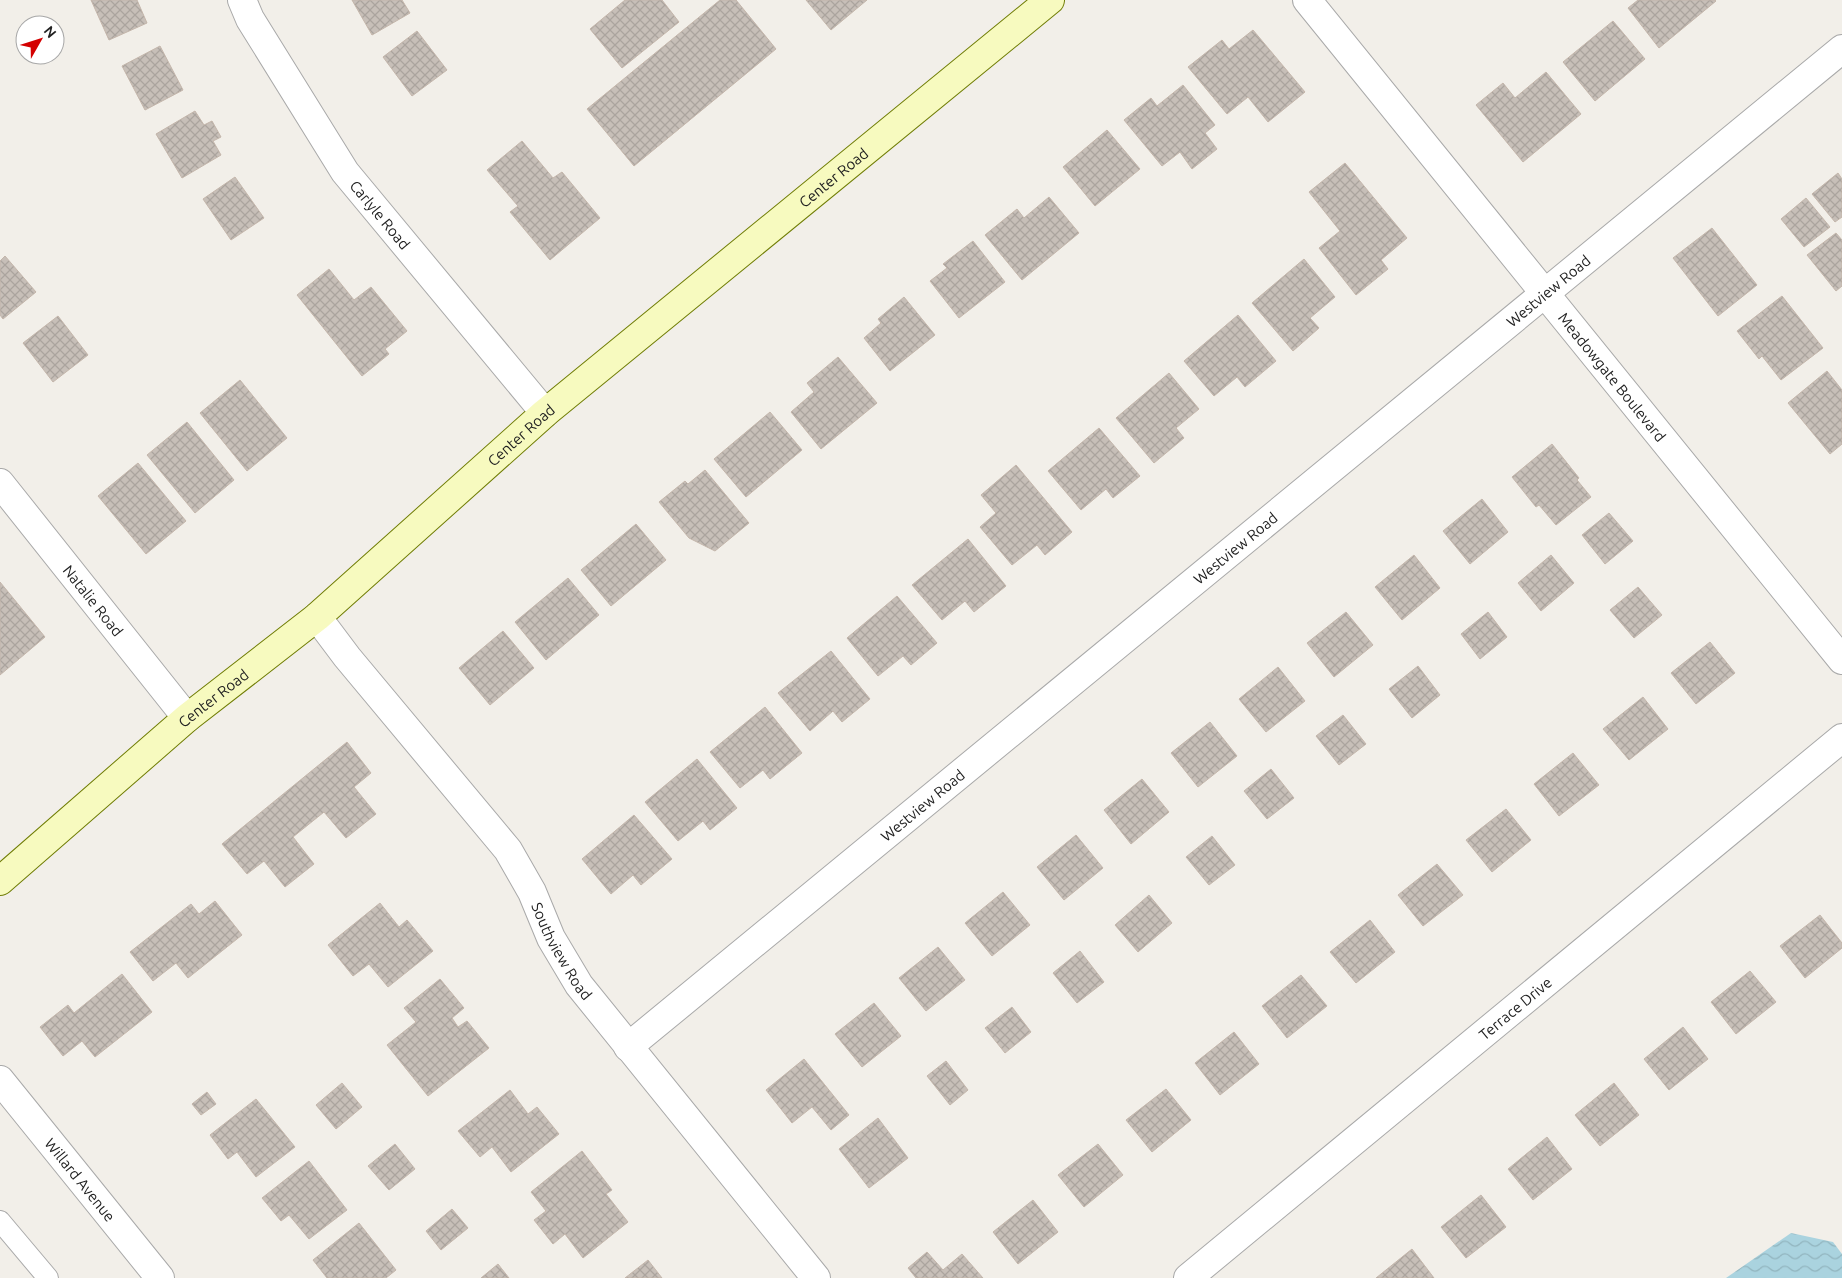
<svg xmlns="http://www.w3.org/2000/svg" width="1842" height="1278" font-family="Ubuntu,sans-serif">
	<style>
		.water { fill: url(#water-waves) }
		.building { fill: url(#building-cross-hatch); stroke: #c4b6ab }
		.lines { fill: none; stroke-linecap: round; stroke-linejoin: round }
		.service-casing { stroke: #a9a9a9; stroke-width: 22 }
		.minor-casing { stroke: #a9a9a9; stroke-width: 30 }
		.secondary-casing { stroke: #707d05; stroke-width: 30 }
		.service { stroke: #fff; stroke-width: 20 }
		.minor { stroke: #fff; stroke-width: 28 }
		.secondary { stroke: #f7fabf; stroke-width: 28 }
		.labels { text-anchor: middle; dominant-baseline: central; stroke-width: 4; stroke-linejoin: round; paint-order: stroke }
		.street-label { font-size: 15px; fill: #222; stroke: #fff }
	</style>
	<defs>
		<pattern id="water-waves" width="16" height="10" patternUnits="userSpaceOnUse" patternTransform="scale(1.25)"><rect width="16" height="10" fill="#aad3df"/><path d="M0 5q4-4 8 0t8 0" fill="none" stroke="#92b5bf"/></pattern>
		<pattern id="building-cross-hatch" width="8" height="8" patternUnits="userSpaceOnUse" patternTransform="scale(1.25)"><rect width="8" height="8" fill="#c7bfb8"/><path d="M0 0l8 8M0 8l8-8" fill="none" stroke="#aba49e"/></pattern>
	</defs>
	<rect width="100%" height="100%" fill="#f2efe9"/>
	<path class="water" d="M 1791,1233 L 1833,1242 L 1842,1254 L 1842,1278 L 1726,1278 Z"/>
	<path class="building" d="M 91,0 L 137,0 L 147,23 L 109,40 Z
		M 352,0 L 402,0 L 410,13 L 372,35 Z
		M 625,0 L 662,0 L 679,22 L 622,68 L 590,29 Z
		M 720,0 L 736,0 L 776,49 L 634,166 L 587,109 Z
		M 806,0 L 867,0 L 831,30 Z
		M 1638,0 L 1715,0 L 1716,1 L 1659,48 L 1628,8 Z
		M 1613,21 L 1645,59 L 1595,101 L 1563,62 Z
		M 1253,30 L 1305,92 L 1268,122 L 1248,97 L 1227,114 L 1188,67 L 1222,40 L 1229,49 Z
		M 417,31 L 447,70 L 412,96 L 383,57 Z
		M 160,46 L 183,90 L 145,110 L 122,66 Z
		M 1546,72 L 1581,114 L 1523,162 L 1476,105 L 1503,83 L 1515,98 Z
		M 1183,85 L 1215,125 L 1205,133 L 1217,149 L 1192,169 L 1180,152 L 1162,166 L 1124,120 L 1151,98 L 1157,106 Z
		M 195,111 L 204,125 L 212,121 L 221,137 L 213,141 L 221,155 L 182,178 L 156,134 Z
		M 1107,130 L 1140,169 L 1095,206 L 1063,167 Z
		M 522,141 L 553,178 L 562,172 L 600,218 L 550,260 L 510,212 L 518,206 L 487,170 Z
		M 1345,163 L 1407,238 L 1381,260 L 1388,269 L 1356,295 L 1319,248 L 1340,231 L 1309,192 Z
		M 1838,173 L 1842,179 L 1842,217 L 1835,222 L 1812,194 Z
		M 235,177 L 264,218 L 231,240 L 203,199 Z
		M 1049,197 L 1079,233 L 1022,280 L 985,235 L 1017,209 L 1024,218 Z
		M 1806,198 L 1830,227 L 1804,247 L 1781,219 Z
		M 1712,228 L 1757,285 L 1718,316 L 1673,258 Z
		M 1836,233 L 1842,240 L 1842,286 L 1836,291 L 1807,255 Z
		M 973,241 L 1005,282 L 959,318 L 930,281 L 947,268 L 943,264 Z
		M 5,256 L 36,292 L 3,319 L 0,315 L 0,261 Z
		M 1304,259 L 1335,297 L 1310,318 L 1319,328 L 1293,351 L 1252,303 Z
		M 329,269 L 354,300 L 371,287 L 407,331 L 385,349 L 389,354 L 362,376 L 297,295 Z
		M 1782,296 L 1823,348 L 1781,380 L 1762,356 L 1759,359 L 1737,331 Z
		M 904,297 L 935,335 L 890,371 L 864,338 L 881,323 L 878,319 Z
		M 1238,315 L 1276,361 L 1245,387 L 1237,377 L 1214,396 L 1184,361 Z
		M 58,316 L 88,355 L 53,382 L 23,343 Z
		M 838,357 L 877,403 L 821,449 L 791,412 L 814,392 L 807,383 Z
		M 1827,371 L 1842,390 L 1842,444 L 1830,454 L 1788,403 Z
		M 1169,373 L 1199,409 L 1176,428 L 1184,438 L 1154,463 L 1116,418 Z
		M 240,380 L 287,438 L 247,471 L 200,413 Z
		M 770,412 L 802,450 L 746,497 L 714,459 Z
		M 187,422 L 234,480 L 195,513 L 147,455 Z
		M 1099,428 L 1140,476 L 1113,498 L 1106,489 L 1081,510 L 1048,471 Z
		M 1552,444 L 1579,478 L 1577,480 L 1591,497 L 1556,525 L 1539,505 L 1536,507 L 1512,477 Z
		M 138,463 L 186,521 L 146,554 L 98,496 Z
		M 1016,465 L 1072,532 L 1045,555 L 1037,545 L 1012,565 L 980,527 L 996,513 L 981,495 Z
		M 705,470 L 749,523 L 715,551 L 689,538 L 659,502 L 685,481 L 688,484 Z
		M 1482,499 L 1508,532 L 1470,564 L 1443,531 Z
		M 1609,513 L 1633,541 L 1605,564 L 1582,535 Z
		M 636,524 L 666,560 L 611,606 L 581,570 Z
		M 968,539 L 1006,586 L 974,612 L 965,601 L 942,620 L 912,585 Z
		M 1414,555 L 1440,588 L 1402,620 L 1375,587 Z
		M 1551,555 L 1574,583 L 1541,611 L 1518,583 Z
		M 568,578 L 599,615 L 546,660 L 515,622 Z
		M 0,582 L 45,637 L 0,675 Z
		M 1638,587 L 1662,615 L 1634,638 L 1610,610 Z
		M 897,596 L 937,643 L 911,665 L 903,656 L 878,676 L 847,638 Z
		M 1346,612 L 1373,645 L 1334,677 L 1307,643 Z
		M 1488,612 L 1507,637 L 1480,659 L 1461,634 Z
		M 503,631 L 534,668 L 490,705 L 459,668 Z
		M 1710,642 L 1735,673 L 1696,704 L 1671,673 Z
		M 831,651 L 870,699 L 842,722 L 833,711 L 810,731 L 778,693 Z
		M 1418,666 L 1440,695 L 1412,718 L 1389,689 Z
		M 1278,667 L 1305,701 L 1266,732 L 1239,699 Z
		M 1643,697 L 1668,729 L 1629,760 L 1603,729 Z
		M 765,707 L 802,753 L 770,779 L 763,770 L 740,788 L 710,752 Z
		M 1343,715 L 1366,744 L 1339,765 L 1316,736 Z
		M 1210,722 L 1237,756 L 1198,787 L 1171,753 Z
		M 347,742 L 371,773 L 354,787 L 376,814 L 346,838 L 324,812 L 293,837 L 314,864 L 285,887 L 264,861 L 247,874 L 222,844 Z
		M 1573,753 L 1599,785 L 1559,816 L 1534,784 Z
		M 697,759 L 737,808 L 710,830 L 703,821 L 678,841 L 645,802 Z
		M 1271,769 L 1294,798 L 1267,819 L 1244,791 Z
		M 1142,779 L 1169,812 L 1131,844 L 1104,810 Z
		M 1506,809 L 1531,840 L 1492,872 L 1466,840 Z
		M 634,815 L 672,859 L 641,885 L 633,875 L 611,894 L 582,859 Z
		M 1076,835 L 1103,868 L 1064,900 L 1037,867 Z
		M 1212,836 L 1235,865 L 1209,885 L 1186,857 Z
		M 1437,864 L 1463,895 L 1423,926 L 1398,895 Z
		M 1003,892 L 1030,925 L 992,956 L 965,923 Z
		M 1149,895 L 1172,923 L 1138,952 L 1115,925 Z
		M 215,901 L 242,935 L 188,978 L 176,963 L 153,981 L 130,952 L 191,904 L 199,914 Z
		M 380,903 L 399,927 L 407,920 L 433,951 L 388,987 L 369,964 L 353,976 L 328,945 Z
		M 1820,915 L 1842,943 L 1842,948 L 1805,978 L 1780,946 Z
		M 1370,920 L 1395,952 L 1356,983 L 1330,952 Z
		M 938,947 L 965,980 L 926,1011 L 899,978 Z
		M 1080,951 L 1104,982 L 1077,1003 L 1053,973 Z
		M 1750,971 L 1776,1002 L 1736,1034 L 1711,1002 Z
		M 122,974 L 152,1012 L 95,1057 L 82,1041 L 63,1056 L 40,1027 L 68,1005 L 74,1013 Z
		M 1301,975 L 1327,1006 L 1287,1038 L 1262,1006 Z
		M 440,979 L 464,1008 L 452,1018 L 458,1027 L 467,1021 L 489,1048 L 428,1096 L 387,1045 L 416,1022 L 404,1008 Z
		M 874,1003 L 901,1036 L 862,1067 L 835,1034 Z
		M 1012,1007 L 1031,1032 L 1005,1053 L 985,1028 Z
		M 1683,1027 L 1708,1059 L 1669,1090 L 1644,1059 Z
		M 1234,1032 L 1259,1064 L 1220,1095 L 1195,1063 Z
		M 804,1059 L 849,1115 L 831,1130 L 812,1107 L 792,1123 L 766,1090 Z
		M 946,1061 L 968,1090 L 950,1105 L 927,1076 Z
		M 342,1083 L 362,1107 L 336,1129 L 316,1105 Z
		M 1614,1083 L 1639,1115 L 1600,1146 L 1575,1115 Z
		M 1166,1089 L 1191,1120 L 1152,1152 L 1126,1120 Z
		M 510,1090 L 528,1114 L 537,1107 L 559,1134 L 511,1172 L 492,1147 L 480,1157 L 458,1131 Z
		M 207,1092 L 216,1104 L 201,1115 L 192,1104 Z
		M 256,1099 L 295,1147 L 256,1177 L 237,1152 L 228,1159 L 210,1135 Z
		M 878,1118 L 908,1158 L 869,1188 L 839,1149 Z
		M 1547,1137 L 1572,1169 L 1533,1200 L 1508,1169 Z
		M 395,1144 L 415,1169 L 389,1190 L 368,1166 Z
		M 1098,1144 L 1123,1175 L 1084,1207 L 1058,1175 Z
		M 582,1151 L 612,1190 L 606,1194 L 628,1222 L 583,1258 L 565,1234 L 553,1244 L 534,1220 L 546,1211 L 531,1192 Z
		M 309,1161 L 347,1210 L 309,1239 L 289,1215 L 281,1221 L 262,1198 Z
		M 1481,1195 L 1506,1227 L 1466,1258 L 1441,1227 Z
		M 1033,1200 L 1058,1232 L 1018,1264 L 993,1232 Z
		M 452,1209 L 468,1228 L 441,1250 L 426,1231 Z
		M 359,1223 L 396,1270 L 386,1278 L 327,1278 L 313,1260 Z
		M 1412,1249 L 1434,1278 L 1376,1278 Z
		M 927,1252 L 943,1270 L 962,1254 L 983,1278 L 916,1278 L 908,1268 Z
		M 648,1260 L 662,1278 L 625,1278 Z
		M 498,1264 L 509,1278 L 481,1278 Z"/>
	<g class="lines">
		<g class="service-casing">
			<path id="service" d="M 0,1221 L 48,1278"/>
		</g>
		<g class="minor-casing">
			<g id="minor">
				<path id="s1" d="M 242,0 L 250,19 L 345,172 L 545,413"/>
				<path id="s2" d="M 1307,0 L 1842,660"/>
				<path id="s3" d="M 0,483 L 187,718"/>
				<path id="s4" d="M 317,617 L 347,657 L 508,850 L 532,892 L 551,938 L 579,985 L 816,1278"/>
				<path id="s5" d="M 628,1047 L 1842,49"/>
				<path id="s6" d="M 0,1080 L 160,1278"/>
				<path id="s7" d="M 1188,1278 L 1842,738"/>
			</g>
		</g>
		<g class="secondary-casing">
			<g id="secondary">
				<path id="s8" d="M 0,881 L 187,718 L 317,617 L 545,413 L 1050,0"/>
			</g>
		</g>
		<use href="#service" class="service"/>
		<use href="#minor" class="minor"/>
		<use href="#secondary" class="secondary"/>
	</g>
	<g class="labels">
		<g class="street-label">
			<text stroke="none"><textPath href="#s8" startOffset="1091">Center Road</textPath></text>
			<text stroke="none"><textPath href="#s1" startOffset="256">Carlyle Road</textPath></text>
			<text stroke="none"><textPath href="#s5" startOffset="1191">Westview Road</textPath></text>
			<text stroke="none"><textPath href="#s2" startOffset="485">Meadowgate Boulevard</textPath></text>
			<text stroke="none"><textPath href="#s8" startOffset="686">Center Road</textPath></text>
			<text stroke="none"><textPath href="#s5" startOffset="786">Westview Road</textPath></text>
			<text stroke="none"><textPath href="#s3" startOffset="150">Natalie Road</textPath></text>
			<text stroke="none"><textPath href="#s8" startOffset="281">Center Road</textPath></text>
			<text stroke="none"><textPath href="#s5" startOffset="381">Westview Road</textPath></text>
			<text stroke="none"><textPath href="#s4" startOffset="416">Southview Road</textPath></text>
			<text stroke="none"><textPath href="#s7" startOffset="424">Terrace Drive</textPath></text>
			<text stroke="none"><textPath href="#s6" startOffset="128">Willard Avenue</textPath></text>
		</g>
	</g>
	<g transform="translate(40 40) rotate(51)"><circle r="24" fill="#ffffff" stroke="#a7a7a7"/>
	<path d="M0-4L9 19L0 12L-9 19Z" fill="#d40000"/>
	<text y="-8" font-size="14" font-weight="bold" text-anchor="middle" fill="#222222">N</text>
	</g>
</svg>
